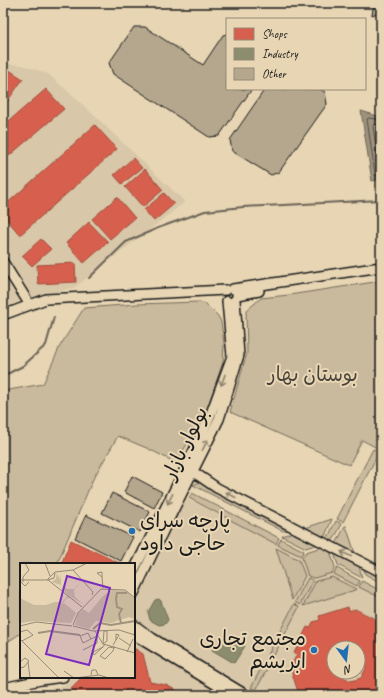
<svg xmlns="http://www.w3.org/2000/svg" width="384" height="698" font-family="Caveat,'Playpen Sans Arabic',sans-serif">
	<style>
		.built { fill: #d8c7a8; fill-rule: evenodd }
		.green { fill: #caba9d; stroke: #736b5c }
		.water { fill: #9f937e; stroke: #6b6357 }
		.shops { fill: #d6604d; stroke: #9e4c3e; fill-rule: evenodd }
		.industry { fill: #8c8c6e; stroke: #6a6a55 }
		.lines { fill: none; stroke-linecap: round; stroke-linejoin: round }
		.shore { stroke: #504c43; stroke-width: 1 }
		.stream { stroke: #6b6357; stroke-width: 2 }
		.building { fill: #b4a78e; stroke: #1c1c1c }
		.tertiary-casing { stroke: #1c1c1c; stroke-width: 12 }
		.tertiary { stroke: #e7d5b3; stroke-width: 9 }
		.oneway { stroke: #8c826f }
		.poi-dot { fill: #1f6fb2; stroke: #e7d5b3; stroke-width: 1.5 }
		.labels { text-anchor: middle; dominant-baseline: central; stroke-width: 4; stroke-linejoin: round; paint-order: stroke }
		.park-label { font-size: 20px; fill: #48443c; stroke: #e7d5b3 }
		.street-label { font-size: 20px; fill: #1c1c1c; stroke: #e7d5b3 }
		.poi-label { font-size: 20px; fill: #1c1c1c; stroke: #e7d5b3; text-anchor: start }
		.inset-river { fill: none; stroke: #9f937e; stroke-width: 2 }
		.inset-road { fill: none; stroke: #968b77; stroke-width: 1 }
		.view { fill: #7b2cbf; fill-opacity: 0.15; stroke: #7b2cbf; stroke-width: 2 }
		.inset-edge { fill: none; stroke: #1c1c1c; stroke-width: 2 }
	</style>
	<rect width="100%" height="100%" fill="#e7d5b3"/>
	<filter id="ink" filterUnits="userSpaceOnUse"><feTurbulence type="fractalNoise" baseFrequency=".025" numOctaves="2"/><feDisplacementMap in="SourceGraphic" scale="8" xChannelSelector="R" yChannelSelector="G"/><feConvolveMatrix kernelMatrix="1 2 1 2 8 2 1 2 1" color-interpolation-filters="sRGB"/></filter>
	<g filter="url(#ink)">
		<path class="built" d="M 3,64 L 22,65 L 48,74 L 82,104 L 185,202 L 75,287 L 3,307 Z
			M 187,499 L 381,590 L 381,695 L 24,695 L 66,685 L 72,677 L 134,677 L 134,582 ZM 334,648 L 358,648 L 358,672 L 334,672 Z"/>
		<path class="green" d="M 381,281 L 381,450 L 362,440 L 349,465 L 230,412 L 247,353 L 246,311 L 261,298 L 289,295 Z
			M 199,302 L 206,304 L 218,316 L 221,322 L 224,343 L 223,362 L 207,409 L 176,463 L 149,449 L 118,436 L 93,479 L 57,564 L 21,564 L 21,633 L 3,645 L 3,391 L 43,384 L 60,346 L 84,308 L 137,304 Z
			M 373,449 L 379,452 L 343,522 L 337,519 Z
			M 202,481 L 289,530 L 283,531 L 193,485 Z
			M 192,493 L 279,538 L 276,544 L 189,498 Z
			M 332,519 L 324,538 L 305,528 Z
			M 336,521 L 342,524 L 332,542 L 327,539 Z
			M 345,526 L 346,526 L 355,553 L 336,544 Z
			M 293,532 L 318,544 L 306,548 L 282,536 Z
			M 281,539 L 304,551 L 301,556 L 278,545 Z
			M 322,547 L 330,551 L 335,567 L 332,573 L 314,578 L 308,576 L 302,558 L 306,552 Z
			M 276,548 L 299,560 L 305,576 L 292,600 Z
			M 334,553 L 359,566 L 362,578 L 338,565 Z
			M 337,568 L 360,581 L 357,586 L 334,574 Z
			M 363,568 L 381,577 L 381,583 L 365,574 Z
			M 332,577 L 356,589 L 355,590 L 303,606 L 316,581 Z
			M 308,578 L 313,580 L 300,605 L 295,602 Z
			M 362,581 L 381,591 L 381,598 L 359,587 Z
			M 294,604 L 299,607 L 256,690 L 251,688 Z"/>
		<path class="water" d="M 361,111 L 381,117 L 381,179 L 372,181 Z"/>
		<path class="shops" d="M 3,66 L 23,79 L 4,106 L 3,105 Z
			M 46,89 L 64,109 L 3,161 L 3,126 Z
			M 95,125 L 117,149 L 20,235 L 3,215 L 3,207 Z
			M 133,158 L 142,168 L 122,184 L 114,175 Z
			M 145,169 L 163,190 L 143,207 L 125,187 Z
			M 164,193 L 174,204 L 154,221 L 144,210 Z
			M 117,197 L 135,218 L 110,239 L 92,219 Z
			M 89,222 L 108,242 L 84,263 L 66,243 Z
			M 41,239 L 51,249 L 32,266 L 22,256 Z
			M 75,263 L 76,282 L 38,284 L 37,265 Z
			M 71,540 L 121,564 L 61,564 Z
			M 348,607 L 349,611 L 355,609 L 381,622 L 381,695 L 299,695 L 291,670 L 295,669 L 293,662 L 297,654 L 294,653 L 307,627 L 310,628 L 313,622 L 320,620 L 319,616 ZM 334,648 L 358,648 L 358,655 L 363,658 L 366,668 L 361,678 L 351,681 L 341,676 L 340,672 L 334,672 Z
			M 134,648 L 143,654 L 150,682 L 166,685 L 185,695 L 72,695 L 70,689 L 82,677 L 134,677 Z"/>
		<path class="industry" d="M 159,599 L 161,601 L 168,620 L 165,624 L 159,625 L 150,620 L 148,612 L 155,600 Z
			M 235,640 L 245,646 L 234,663 L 212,650 L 215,645 Z"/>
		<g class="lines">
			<path class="shore" d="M 381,120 L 369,118 L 367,119 L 375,174 L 376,176 L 381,175
				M 381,125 L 374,124 L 373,126 L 379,169 L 381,170"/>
			<path class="stream" d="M 89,278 L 126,242 L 158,228 L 205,211 L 243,207 L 381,200
				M 3,376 L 23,366 L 46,345 L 54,317"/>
		</g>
		<path class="building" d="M 374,3 L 381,3 L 381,12 L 372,15 Z
			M 134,27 L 145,27 L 203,65 L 223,35 L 227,34 L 227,89 L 252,89 L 219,136 L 209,137 L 113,74 L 109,63 Z
			M 265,89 L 320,89 L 325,92 L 327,104 L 279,172 L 271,175 L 232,151 L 230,140 Z
			M 132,476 L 162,492 L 154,508 L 124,492 Z
			M 112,493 L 150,512 L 140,532 L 102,513 Z
			M 86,515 L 133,537 L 121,561 L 75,538 Z"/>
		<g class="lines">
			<g class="tertiary-casing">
				<path id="tertiary" d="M 3,262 L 30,305
					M 233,289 L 381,267
					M 237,295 L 259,291
					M 3,315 L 46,299 L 226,290
					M 192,471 L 217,488 L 381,572
					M 134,570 L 186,467 L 210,416 L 232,356 L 227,301
					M 134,593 L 165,527 L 219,419 L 229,388 L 239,355 L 235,300
					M 134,625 L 152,638 L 246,695
					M 134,635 L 233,695
					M 3,688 L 41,680 L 63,677"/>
			</g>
			<use href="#tertiary" class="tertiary"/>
		</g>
		<defs><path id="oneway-shaft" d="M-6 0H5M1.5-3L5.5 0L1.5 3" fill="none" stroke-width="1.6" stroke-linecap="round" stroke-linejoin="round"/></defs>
		<g class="oneway">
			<use href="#oneway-shaft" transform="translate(223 380) rotate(110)"/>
			<use href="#oneway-shaft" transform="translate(205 445) rotate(-63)"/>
			<use href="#oneway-shaft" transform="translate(231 495) rotate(-153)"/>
			<use href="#oneway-shaft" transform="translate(170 499) rotate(117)"/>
			<use href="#oneway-shaft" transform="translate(346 554) rotate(-153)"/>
		</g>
	</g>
	<g class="poi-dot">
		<circle cx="132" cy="531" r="4"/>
		<circle cx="314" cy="650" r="4"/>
	</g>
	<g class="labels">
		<g class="park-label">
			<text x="313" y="374">بوستان بهار</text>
		</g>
		<g class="street-label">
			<text transform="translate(185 443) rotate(-64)">بولوار بازار</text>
		</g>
		<g class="poi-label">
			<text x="140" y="520">پارچه سرای<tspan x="140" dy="23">حاجی داود</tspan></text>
			<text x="306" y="638" text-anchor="end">مجتمع تجاری<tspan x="306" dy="23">ابریشم</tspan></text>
		</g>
	</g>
	<g transform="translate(20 563)">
		<rect width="115" height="115" fill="#e7d5b3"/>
		<path d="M 37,10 L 40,17 L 41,10 L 41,22 L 47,26 L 54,26 L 62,18 L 54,27 L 55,34 L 63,41 L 53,35 L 62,43 L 38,23 L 46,28 L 41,22 L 32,19 L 36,16 ZM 92,27 L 107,28 L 115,36 L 115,56 L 109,54 L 91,60 L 76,58 L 69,66 L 55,62 L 58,51 L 63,46 L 69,50 L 83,33 ZM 46,30 L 51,35 L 47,35 L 41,42 L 44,40 L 56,50 L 51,60 L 14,58 L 0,60 L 0,35 L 14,42 L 26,42 L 35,39 L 41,39 L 40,41 L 47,34 Z" fill="#caba9d"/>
		<path class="inset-river" d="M 101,60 L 99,51 L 102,46 L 97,44 L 96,36 L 97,30 L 107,30M 73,66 L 80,60 L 91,62 L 115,58M 18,70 L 30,68 L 60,72"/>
		<path class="inset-road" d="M 25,0 L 30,13M 53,7 L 73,29 L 72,32M 82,14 L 82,9 L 77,10 L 82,14 L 83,25M 0,17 L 28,17 L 34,15 L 35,10M 27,17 L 35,9 L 53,7 L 67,0M 28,17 L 62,44M 0,18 L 5,23 L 9,19M 3,19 L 3,14 L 9,7 L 5,0M 53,62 L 58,50 L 81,26 L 105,27 L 115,35M 0,63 L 16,59 L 52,63M 53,63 L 73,68 L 99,67 L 115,72M 75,68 L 83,81 L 115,90M 84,68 L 87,68 L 87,78 L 83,81 ZM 0,69 L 7,67 L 13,72 L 2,78M 99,75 L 111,83M 0,76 L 39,115M 71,76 L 68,70 L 60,73 L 63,80 L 77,73M 93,82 L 99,72 L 96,71 L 96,77M 83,84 L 73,89 L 74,92 L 83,84 L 85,81M 94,85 L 89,84 L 80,93 L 85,96 L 93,88 L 94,85 L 94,83M 63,87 L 77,80 L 77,75M 107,89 L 113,76M 0,99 L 5,95 L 9,98 L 4,104 L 0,105M 8,99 L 10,115M 44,108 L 54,115M 71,112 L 72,107 L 76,107 L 78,112M 55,115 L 79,112 L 89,115"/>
		<path class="view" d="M 47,13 L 90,25 L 69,102 L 26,91 Z"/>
		<rect width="115" height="115" class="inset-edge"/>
	</g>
	<rect width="384" height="698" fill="none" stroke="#e7d5b3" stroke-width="16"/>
	<rect x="8" y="8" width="368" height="682" fill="none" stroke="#1c1c1c" stroke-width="1.5" filter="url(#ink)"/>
	<rect x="226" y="18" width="140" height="72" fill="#e7d5b3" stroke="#968b77"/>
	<rect x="234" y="28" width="20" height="12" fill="#d6604d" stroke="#968b77"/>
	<text x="262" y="38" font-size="12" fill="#1c1c1c">Shops</text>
	<rect x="234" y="48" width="20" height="12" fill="#8c8c6e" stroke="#968b77"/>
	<text x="262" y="58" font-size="12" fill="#1c1c1c">Industry</text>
	<rect x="234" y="68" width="20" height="12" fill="#b4a78e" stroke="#968b77"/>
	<text x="262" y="78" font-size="12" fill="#1c1c1c">Other</text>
	<g transform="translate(346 660) rotate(165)"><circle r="19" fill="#e7d5b3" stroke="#968b77"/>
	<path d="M0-3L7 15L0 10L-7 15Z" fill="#1f6fb2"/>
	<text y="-6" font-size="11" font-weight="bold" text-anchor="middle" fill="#1c1c1c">N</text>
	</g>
</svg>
